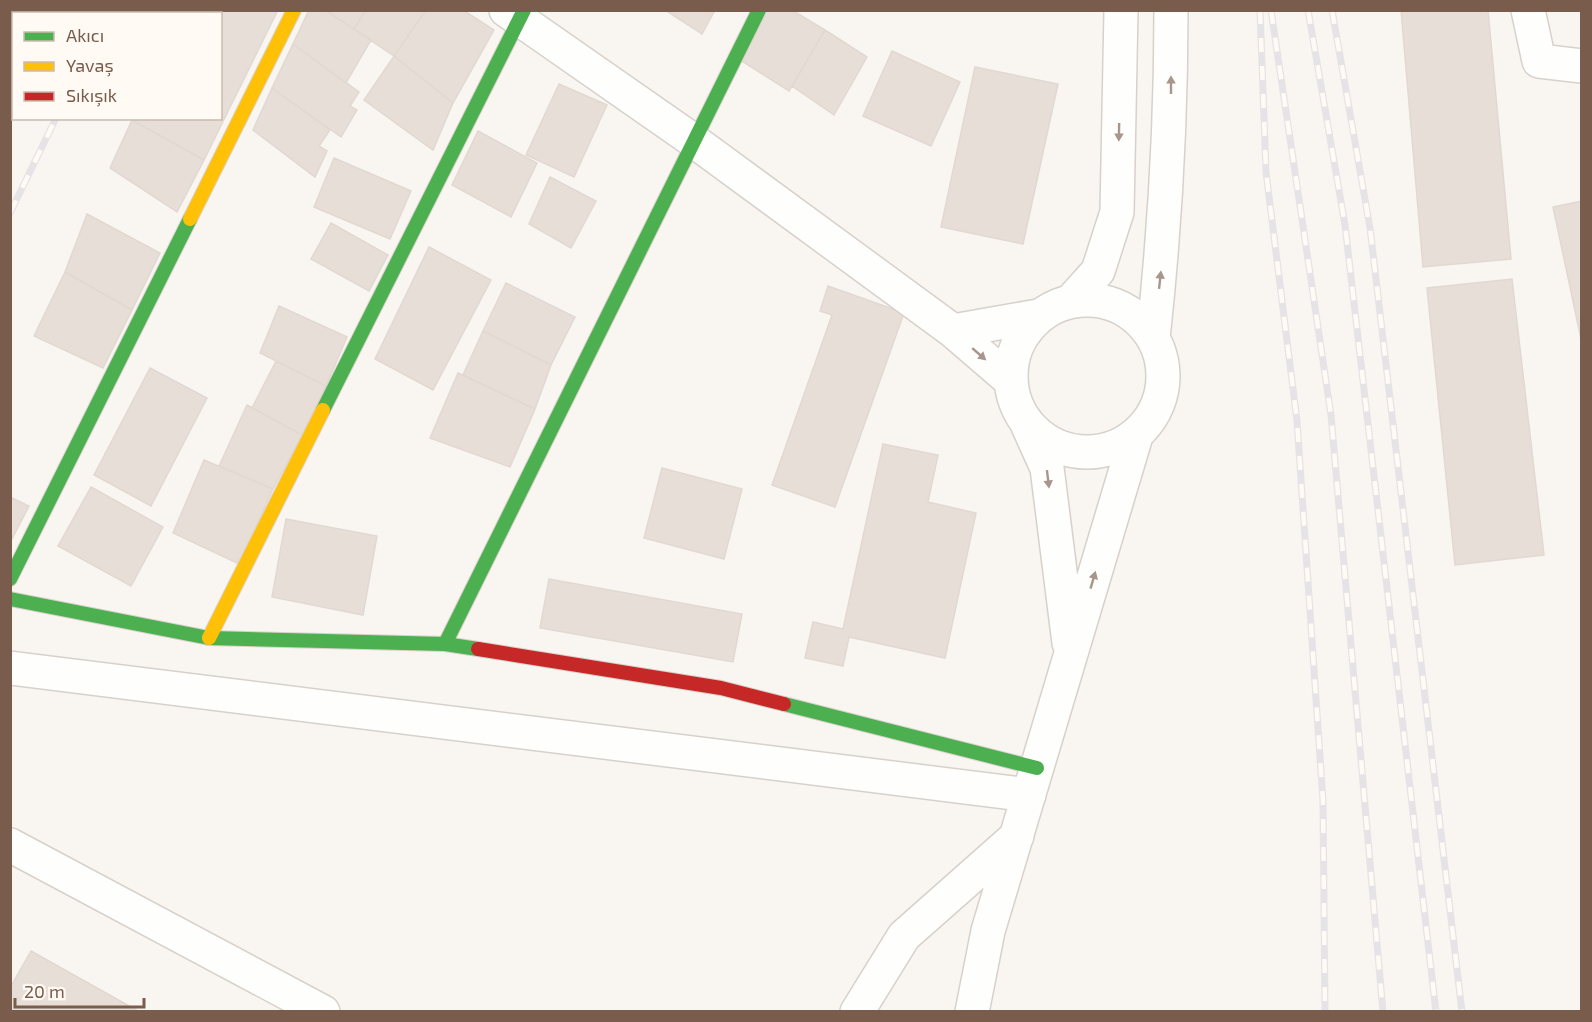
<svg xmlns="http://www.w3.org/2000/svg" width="1592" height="1022" font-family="'Exo 2',sans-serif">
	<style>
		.building { fill: #e6ded7; stroke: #e2d8d2; stroke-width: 1.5 }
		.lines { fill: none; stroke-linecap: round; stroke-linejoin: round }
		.street-casing { stroke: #d7d1cb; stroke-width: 36 }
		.fast-casing { stroke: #d9d2cb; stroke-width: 16 }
		.slow-casing { stroke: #d9d2cb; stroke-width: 16 }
		.jam-casing { stroke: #d9d2cb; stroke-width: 16 }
		.street { stroke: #fefefd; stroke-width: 33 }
		.fast { stroke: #4caf50; stroke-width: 14 }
		.slow { stroke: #ffc107; stroke-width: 14 }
		.jam { stroke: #c62828; stroke-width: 14 }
		.rail-casing { stroke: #e6e3e7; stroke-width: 7 }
		.rail { stroke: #fffaf3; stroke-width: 4.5; stroke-dasharray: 14; stroke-linecap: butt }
		.oneway { fill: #a8958b }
	</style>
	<rect width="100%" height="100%" fill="#f9f5f0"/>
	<path class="building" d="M 185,10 L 278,10 L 204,160 L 132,120 L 220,118 L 220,14 L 184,14 Z
		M 309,10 L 325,10 L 371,40 L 346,83 L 293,44 Z
		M 325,10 L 366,10 L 354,29 Z
		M 366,10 L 426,10 L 394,56 L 354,29 Z
		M 426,10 L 463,10 L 494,30 L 453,103 L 394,56 Z
		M 665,10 L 715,10 L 702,34 Z
		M 763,10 L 792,10 L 825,30 L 789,91 L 737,58 Z
		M 1401,10 L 1488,10 L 1511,259 L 1423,267 Z
		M 825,30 L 867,57 L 834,115 L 792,86 Z
		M 293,44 L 359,92 L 350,106 L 357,110 L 341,137 L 272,88 Z
		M 892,51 L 960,82 L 931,146 L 863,116 Z
		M 394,56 L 453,103 L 433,150 L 364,100 Z
		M 975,67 L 1058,84 L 1023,244 L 941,227 Z
		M 559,84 L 607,105 L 574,177 L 526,155 Z
		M 272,88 L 330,130 L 319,146 L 327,151 L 315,177 L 253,130 Z
		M 132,120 L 204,160 L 177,212 L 110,168 Z
		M 478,131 L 537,163 L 511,217 L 452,185 Z
		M 334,158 L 411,191 L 390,239 L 314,207 Z
		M 550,177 L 596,201 L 571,248 L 529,224 Z
		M 1582,201 L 1582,338 L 1581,339 L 1553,207 Z
		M 87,214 L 160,253 L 132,310 L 65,272 Z
		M 331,223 L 388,255 L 369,291 L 311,259 Z
		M 429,247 L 491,280 L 433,390 L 375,359 Z
		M 65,272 L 132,310 L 103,368 L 34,336 Z
		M 1512,279 L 1544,555 L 1455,565 L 1427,288 Z
		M 506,283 L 575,317 L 551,365 L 483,331 Z
		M 828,286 L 904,313 L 835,507 L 772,485 L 832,315 L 820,311 Z
		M 279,306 L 347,337 L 326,386 L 260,353 Z
		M 483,331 L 551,365 L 535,409 L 463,375 Z
		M 276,361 L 326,386 L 302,435 L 252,408 Z
		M 150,368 L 207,398 L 151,506 L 94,475 Z
		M 458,373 L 535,409 L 510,467 L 430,438 Z
		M 247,405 L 302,435 L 273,489 L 219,466 Z
		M 883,444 L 938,455 L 928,502 L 976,513 L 945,658 L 849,637 L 843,666 L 805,658 L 813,622 L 843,629 Z
		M 204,460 L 273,489 L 239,564 L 173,533 Z
		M 662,468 L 742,489 L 724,559 L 644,538 Z
		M 91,487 L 163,527 L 131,586 L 58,546 Z
		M 10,497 L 29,506 L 10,543 Z
		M 286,519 L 377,536 L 363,615 L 272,597 Z
		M 549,579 L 742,614 L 733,662 L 540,628 Z
		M 31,951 L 140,1012 L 10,1012 L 10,988 Z"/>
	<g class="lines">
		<g class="street-casing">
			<path id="street" d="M 506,10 L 694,141 L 953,331
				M 1528,10 L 1539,61 L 1582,66
				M1011 376a76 76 0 1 1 152 0a76 76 0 1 1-152 0Z
				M 1071,301 L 1098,271 L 1117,212 L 1121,10
				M 1153,338 C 1165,229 1171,120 1171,10
				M 1010,380 L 953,331 L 1038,316
				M 1028,426 L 1047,468 L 1069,643
				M 10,668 L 1029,795
				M 10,845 L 323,1012
				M 857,1012 L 904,936 L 1017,836
				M 972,1012 L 988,931 L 1136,436"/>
		</g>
		<g class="fast-casing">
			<path id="fast" d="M 323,410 L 524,10
				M 10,579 L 190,219
				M 10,599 L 209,638 L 445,644 L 478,649
				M 445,644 L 759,10
				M 784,704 L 1037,768"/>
		</g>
		<g class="slow-casing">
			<path id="slow" d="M 190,219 L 294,10
				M 209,638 L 323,410"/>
		</g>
		<g class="jam-casing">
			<path id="jam" d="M 478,649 L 721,688 L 784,704"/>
		</g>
		<use href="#street" class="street"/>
		<use href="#fast" class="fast"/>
		<use href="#slow" class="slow"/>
		<use href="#jam" class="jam"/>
		<g class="rail-casing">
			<path id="rail" d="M 1260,10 L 1266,172 L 1297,421 L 1323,801 L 1325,1012
				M 1271,10 L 1331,415 L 1383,1012
				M 1308,10 L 1345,225 L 1436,1012
				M 1332,10 L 1370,228 L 1462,1012
				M 100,14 L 101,10
				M 10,213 L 56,118"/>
		</g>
		<use href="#rail" class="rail"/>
	</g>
	<defs><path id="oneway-solid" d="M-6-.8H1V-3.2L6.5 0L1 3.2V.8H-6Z" transform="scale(1.5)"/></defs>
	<g class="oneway">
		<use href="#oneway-solid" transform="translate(1171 85) rotate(-90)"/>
		<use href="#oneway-solid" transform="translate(1119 132) rotate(91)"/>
		<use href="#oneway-solid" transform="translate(1160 280) rotate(-84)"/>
		<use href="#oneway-solid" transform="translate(979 354) rotate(41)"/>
		<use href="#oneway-solid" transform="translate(1048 479) rotate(83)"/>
		<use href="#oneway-solid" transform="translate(1093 580) rotate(-74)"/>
	</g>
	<rect width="1592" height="1022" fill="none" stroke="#7a5c4d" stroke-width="24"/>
	<rect x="12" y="12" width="210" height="108" fill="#fffaf3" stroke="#cabbb1" stroke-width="1.5"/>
	<rect x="24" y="32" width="30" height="9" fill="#4caf50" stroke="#cabbb1" stroke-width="1.5"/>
	<text x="66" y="42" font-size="18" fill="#7a5c4d">Akıcı</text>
	<rect x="24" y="62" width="30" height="9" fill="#ffc107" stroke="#cabbb1" stroke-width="1.5"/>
	<text x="66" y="72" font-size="18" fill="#7a5c4d">Yavaş</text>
	<rect x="24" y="92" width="30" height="9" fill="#c62828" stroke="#cabbb1" stroke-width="1.5"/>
	<text x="66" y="102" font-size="18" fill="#7a5c4d">Sıkışık</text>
	<path d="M15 998v9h129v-9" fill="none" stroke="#7a5c4d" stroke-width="3"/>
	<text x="24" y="998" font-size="18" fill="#7a5c4d" stroke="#fffaf3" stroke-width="4.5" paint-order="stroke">20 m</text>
</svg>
